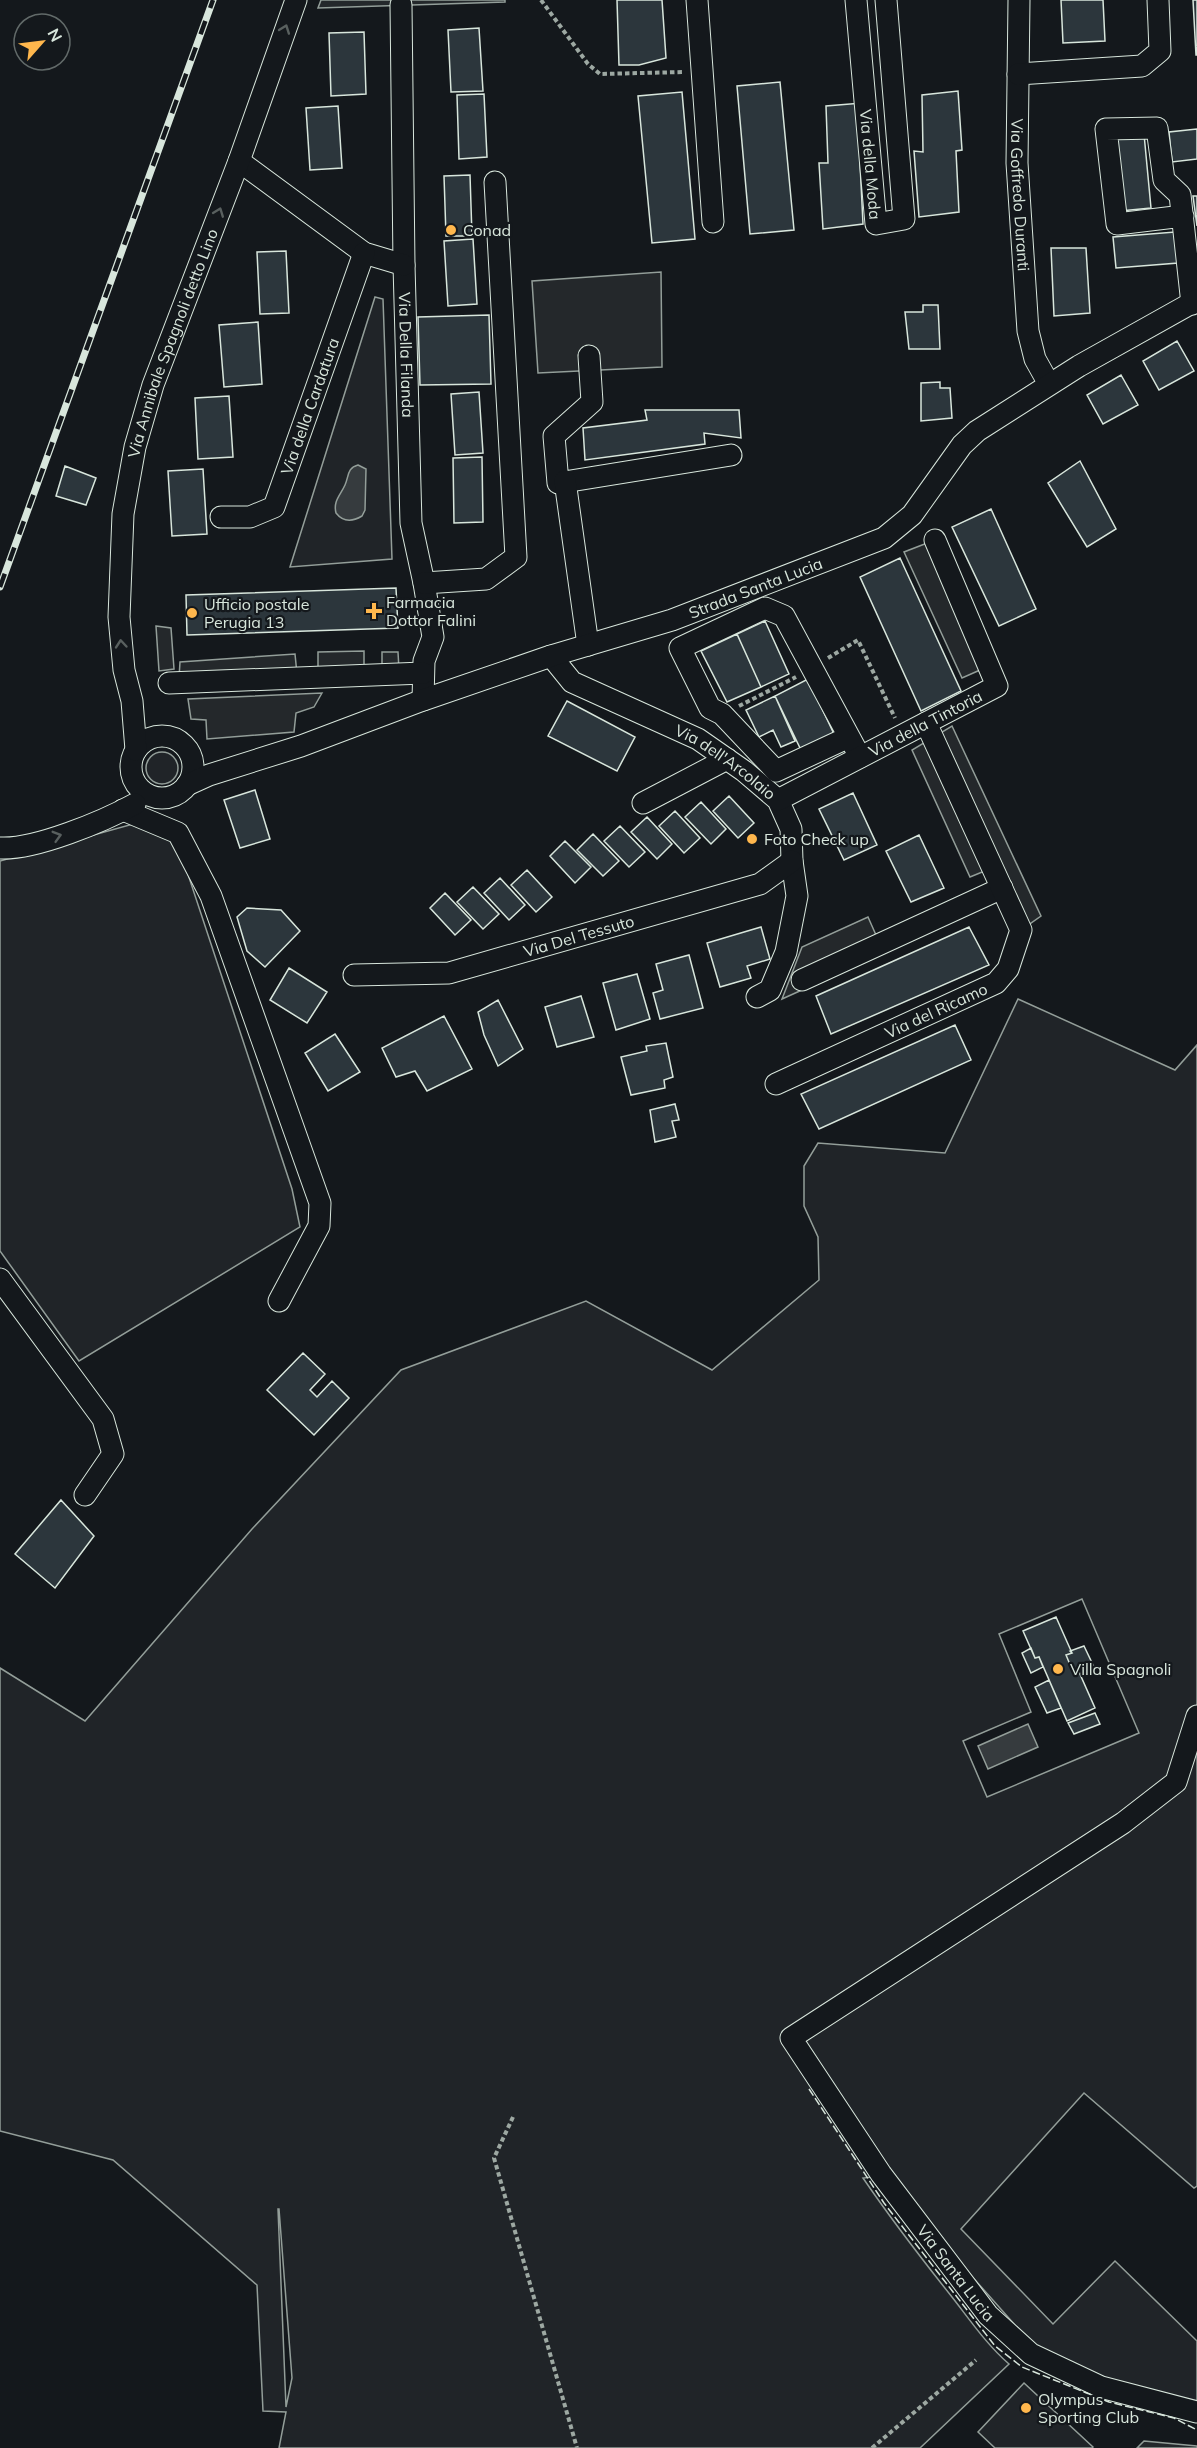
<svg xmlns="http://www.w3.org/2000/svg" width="1197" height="2448" font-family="Mulish,sans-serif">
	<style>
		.green { fill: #202428; stroke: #939e99; stroke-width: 1.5; fill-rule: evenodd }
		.parking { fill: #24282b; stroke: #939e99; stroke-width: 1.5 }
		.water { fill: #363b3e; stroke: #939e99; stroke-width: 1.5 }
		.building { fill: #2c363c; stroke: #d8e6dc; stroke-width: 1.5 }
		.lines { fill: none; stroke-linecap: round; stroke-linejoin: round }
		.minor-casing { stroke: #d8e6dc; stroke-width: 23 }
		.path { stroke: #9da8a2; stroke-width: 4; stroke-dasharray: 4.5 3; stroke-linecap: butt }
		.minor { stroke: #14181c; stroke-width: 21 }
		.rail-casing { stroke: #d8e6dc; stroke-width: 7 }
		.rail { stroke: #14181c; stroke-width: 4.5; stroke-dasharray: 14; stroke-linecap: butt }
		.fence { stroke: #d8e6dc; stroke-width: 1.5; stroke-dasharray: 8 3; stroke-linecap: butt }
		.oneway { stroke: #59605f }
		.poi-dot { fill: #ffb74d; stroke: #14181c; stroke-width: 2 }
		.labels { text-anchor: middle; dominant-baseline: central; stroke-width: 4.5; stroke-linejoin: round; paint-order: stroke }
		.street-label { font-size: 16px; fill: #d8e6dc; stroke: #14181c }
		.poi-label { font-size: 16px; fill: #d8e6dc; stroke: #14181c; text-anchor: start }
	</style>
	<rect width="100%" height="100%" fill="#14181c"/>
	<path class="green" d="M 375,297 L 383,299 L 392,559 L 290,567 Z
		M146 768a16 16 0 1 1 32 0a16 16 0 1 1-32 0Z
		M 133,824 L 177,841 L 292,1189 L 300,1227 L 79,1361 L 0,1251 L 0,861 Z
		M 1018,999 L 1175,1070 L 1197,1045 L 1197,2186 L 1194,2188 L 1084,2093 L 961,2229 L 1053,2324 L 1115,2261 L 1197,2341 L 1197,2412 L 1101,2387 L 1030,2342 L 883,2176 L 863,2178 C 891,2219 921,2258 952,2297 C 970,2320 987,2345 1009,2364 L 920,2448 L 279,2448 L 286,2412 L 263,2411 L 257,2285 L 113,2160 L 0,2131 L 0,1668 L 85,1721 L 252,1529 L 401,1370 L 586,1301 L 712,1370 L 819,1280 L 818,1237 L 804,1206 L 804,1166 L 818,1143 L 945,1153 ZM 1082,1599 L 1139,1733 L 987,1797 L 963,1741 L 1031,1712 L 999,1634 ZM 279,2209 L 292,2378 L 286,2407 L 278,2209 Z
		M 1024,2383 L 1093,2447 L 1092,2448 L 995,2448 L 978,2432 Z"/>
	<path class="parking" d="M 321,0 L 505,0 L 505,2 L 318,8 Z
		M 661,272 L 662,367 L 538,373 L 532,281 Z
		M 935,540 L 989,666 L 962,678 L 904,552 Z
		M 156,626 L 171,628 L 174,669 L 159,671 Z
		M 364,651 L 364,671 L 318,673 L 318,652 Z
		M 382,652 L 398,652 L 399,670 L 382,670 Z
		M 295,654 L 297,674 L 179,678 L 180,662 Z
		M 322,693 L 314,707 L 296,713 L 294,732 L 207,739 L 206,720 L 191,719 L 188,699 Z
		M 952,726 L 1041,916 L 1021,930 L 992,868 L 970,877 L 912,750 Z
		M 868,917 L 884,953 L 782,999 L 802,947 Z
		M 1144,2441 L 1197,2446 L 1197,2448 L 1137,2448 Z"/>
	<path class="water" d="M 358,465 L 366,469 L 365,510 L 362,516 C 352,522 343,522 336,513 C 333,501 340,496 345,485 C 349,476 347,468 358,465 Z
		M 1028,1724 L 1038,1747 L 988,1769 L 978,1746 Z"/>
	<path class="building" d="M 617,0 L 662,0 L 666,58 L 639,65 L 619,65 Z
		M 1061,0 L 1103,0 L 1105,41 L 1063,43 Z
		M 1193,0 L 1197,0 L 1197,55 L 1196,55 Z
		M 479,28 L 483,91 L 451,92 L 448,30 Z
		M 364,32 L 366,94 L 331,96 L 329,33 Z
		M 780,82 L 794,230 L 750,234 L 737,86 Z
		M 958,91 L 962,150 L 956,151 L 959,212 L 919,217 L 914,151 L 923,152 L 922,95 Z
		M 682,92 L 695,239 L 652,243 L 638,96 Z
		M 484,94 L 487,157 L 459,159 L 457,95 Z
		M 862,103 L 860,163 L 863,224 L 823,229 L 819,163 L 828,163 L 826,106 Z
		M 338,106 L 342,168 L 310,170 L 306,108 Z
		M 1197,129 L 1197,159 L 1172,162 L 1169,132 Z
		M 1144,134 L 1151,208 L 1120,211 L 1113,137 Z
		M 470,175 L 472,236 L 446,236 L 444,176 Z
		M 1193,196 L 1197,196 L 1197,226 Z
		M 1175,232 L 1178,263 L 1116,268 L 1113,237 Z
		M 473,239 L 477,304 L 448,306 L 444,241 Z
		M 1051,248 L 1086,248 L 1090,313 L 1054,316 Z
		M 286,251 L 289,313 L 260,314 L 257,252 Z
		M 923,305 L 938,305 L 940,349 L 909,349 L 905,312 L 923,312 Z
		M 489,315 L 491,384 L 420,385 L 418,317 Z
		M 258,322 L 262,384 L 224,387 L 219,325 Z
		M 1177,341 L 1194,371 L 1159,390 L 1143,361 Z
		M 1121,375 L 1138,405 L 1103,424 L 1087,395 Z
		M 940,382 L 940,388 L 950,388 L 952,418 L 921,421 L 921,383 Z
		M 479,392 L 483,453 L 455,455 L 451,394 Z
		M 229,396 L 233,457 L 198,459 L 195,398 Z
		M 645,410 L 739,410 L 741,438 L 704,433 L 705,444 L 585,460 L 583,428 L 647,420 Z
		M 482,457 L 483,522 L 454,523 L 453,458 Z
		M 1080,461 L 1116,529 L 1087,547 L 1048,483 Z
		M 65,466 L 96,478 L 86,505 L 56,496 Z
		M 203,469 L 207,534 L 172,536 L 168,471 Z
		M 991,509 L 1036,609 L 999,626 L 952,527 Z
		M 900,558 L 961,691 L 921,711 L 860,577 Z
		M 396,588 L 398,628 L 187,635 L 186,595 Z
		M 765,621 L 789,674 L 761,687 L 737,634 Z
		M 737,634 L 761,687 L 727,702 L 701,651 Z
		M 808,679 L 834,734 L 801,750 L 775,696 Z
		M 775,696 L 795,741 L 781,747 L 773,730 L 759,737 L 746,710 Z
		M 567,701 L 635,737 L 617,771 L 548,736 Z
		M 255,790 L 270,839 L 240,848 L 224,800 Z
		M 853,793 L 877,845 L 844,860 L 819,809 Z
		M 729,796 L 754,823 L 738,838 L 713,811 Z
		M 701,802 L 726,829 L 711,844 L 685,817 Z
		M 675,811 L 700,838 L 684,853 L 659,826 Z
		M 647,817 L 672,844 L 657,859 L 631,832 Z
		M 620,826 L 645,852 L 629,867 L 604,841 Z
		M 593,834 L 619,861 L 603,876 L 577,850 Z
		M 919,835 L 944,888 L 911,902 L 886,851 Z
		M 565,841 L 591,867 L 575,883 L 550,856 Z
		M 527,870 L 552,897 L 536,912 L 511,885 Z
		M 500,878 L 525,905 L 509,920 L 484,893 Z
		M 473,887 L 499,914 L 483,929 L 457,902 Z
		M 445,893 L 471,920 L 455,935 L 430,908 Z
		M 247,908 L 281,910 L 300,931 L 265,967 L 247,951 L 237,917 Z
		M 761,927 L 770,959 L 747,966 L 751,978 L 720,987 L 707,943 Z
		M 969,927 L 989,965 L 831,1034 L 816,996 Z
		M 689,955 L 703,1008 L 660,1019 L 653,993 L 663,990 L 656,964 Z
		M 289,968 L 327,992 L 307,1023 L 270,1000 Z
		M 637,974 L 650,1019 L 616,1030 L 603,983 Z
		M 581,996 L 594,1037 L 557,1047 L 545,1007 Z
		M 498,1000 L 523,1049 L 498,1066 L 484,1035 L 478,1012 Z
		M 444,1016 L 472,1069 L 427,1091 L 415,1071 L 396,1077 L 382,1048 Z
		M 955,1025 L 971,1060 L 819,1129 L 801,1094 Z
		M 335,1034 L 360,1072 L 328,1091 L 305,1053 Z
		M 666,1043 L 673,1077 L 664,1080 L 665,1088 L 631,1095 L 621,1057 L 647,1051 L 646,1046 Z
		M 675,1104 L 679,1120 L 672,1121 L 676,1137 L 655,1142 L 650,1110 Z
		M 303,1353 L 325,1374 L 310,1390 L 317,1397 L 332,1381 L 349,1398 L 314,1435 L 267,1390 Z
		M 61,1500 L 94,1536 L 55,1588 L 15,1554 Z
		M 1056,1617 L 1072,1653 L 1066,1655 L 1074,1674 L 1079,1672 L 1095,1708 L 1067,1721 L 1039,1657 L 1035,1658 L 1023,1631 Z
		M 1084,1646 L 1094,1667 L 1081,1675 L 1079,1672 L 1074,1674 L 1066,1655 L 1072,1653 L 1070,1651 Z
		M 1031,1648 L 1035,1658 L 1039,1657 L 1043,1667 L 1031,1673 L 1022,1653 Z
		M 1049,1680 L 1061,1708 L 1047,1713 L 1035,1687 Z
		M 1095,1713 L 1100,1724 L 1074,1734 L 1068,1723 Z"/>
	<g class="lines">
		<g class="minor-casing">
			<g id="minor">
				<path d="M 697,0 L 713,222"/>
				<path id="s1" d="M 856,0 L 876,224 L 904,219 L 886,0"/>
				<path id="s2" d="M 1019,0 L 1017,163 L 1028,331 L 1035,359 L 1049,384"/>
				<path id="s3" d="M 401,5 L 404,265 L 411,523 L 424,583 L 433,637 L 424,661 L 423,700"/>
				<path d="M 1018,74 L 1142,66 L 1160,51 L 1158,0"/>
				<path d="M 239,161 L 364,253 L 404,265"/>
				<path d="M 1183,216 L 1117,224 L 1106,129 L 1157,128 L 1164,180 L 1180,195 L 1192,304"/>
				<path d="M 589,356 L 592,402 L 554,436 L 558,483 L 731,455"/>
				<path d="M 565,481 L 588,645"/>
				<path id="s4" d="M 221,517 L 250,517 L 274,507 L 364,253"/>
				<path d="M 424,583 L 486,579 L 516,557 L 495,182"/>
				<path id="s5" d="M 551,656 L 572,682 L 698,739 L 744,771 L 778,800 L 791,829 L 792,861 L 797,896 L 786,952 L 770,990 L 757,997"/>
				<path d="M 169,683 L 423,673"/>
				<circle cx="162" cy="767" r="31"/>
				<path d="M 849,737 L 776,771 L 722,714 L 710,708 L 680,648 L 765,608 L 784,616 L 860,757"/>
				<path id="s6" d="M 136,750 L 132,701 L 124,670 L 119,617 L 123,514 L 135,447 L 153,385 L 239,161 L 296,0"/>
				<path id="s7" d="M 187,785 L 209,775 L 301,746 L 423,700 L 551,656 L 672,620 L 884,538 L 912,515 L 962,445 L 977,431 L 1079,366 L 1197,300"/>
				<path id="s8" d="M 778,800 L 997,686 L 935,540"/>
				<path d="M 643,803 L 727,759"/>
				<path d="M 123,810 L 178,833 L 211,896 L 320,1203 L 319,1226 L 279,1301"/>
				<path d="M 0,848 C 35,850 104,821 135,804"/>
				<path id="s9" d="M 354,975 L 449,973 L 760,884 L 792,861"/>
				<path d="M 802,980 L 1002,888"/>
				<path id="s10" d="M 776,1084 L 996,983 L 1008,969 L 1021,930 L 926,723"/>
				<path d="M 0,1279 L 103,1419 L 113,1454 L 85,1495"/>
				<path id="s11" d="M 1197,1716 L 1176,1782 L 1123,1823 L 791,2038 L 881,2174 L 988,2315 L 1031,2354 L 1101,2387 L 1197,2412"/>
			</g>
		</g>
		<path class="path" d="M 541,0 L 588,64 L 600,74 L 684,72
			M 828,658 L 858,640 L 895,718
			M 739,706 L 796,677
			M 513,2117 L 494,2158 L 577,2448
			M 872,2448 L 976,2360"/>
		<use href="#minor" class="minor"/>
		<g class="rail-casing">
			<path id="rail" d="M 0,587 L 213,0"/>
		</g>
		<use href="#rail" class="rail"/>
		<path class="fence" d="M 809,2089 L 884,2203 L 995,2346 L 1022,2367 L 1109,2402 L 1174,2418 L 1197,2430"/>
	</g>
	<defs><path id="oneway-chevron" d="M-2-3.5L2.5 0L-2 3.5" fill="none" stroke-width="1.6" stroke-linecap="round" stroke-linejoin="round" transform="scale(1.5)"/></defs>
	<g class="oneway">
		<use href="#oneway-chevron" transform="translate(285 29) rotate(-70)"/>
		<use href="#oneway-chevron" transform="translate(219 212) rotate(-69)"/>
		<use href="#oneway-chevron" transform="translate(121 644) rotate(-95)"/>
		<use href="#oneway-chevron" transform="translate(57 836) rotate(-16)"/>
	</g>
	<g class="poi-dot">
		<circle cx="451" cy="230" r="6"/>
		<path d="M371 602h6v6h6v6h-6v6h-6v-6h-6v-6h6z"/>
		<circle cx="192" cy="613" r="6"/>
		<circle cx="752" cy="839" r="6"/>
		<circle cx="1058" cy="1669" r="6"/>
		<circle cx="1026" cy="2408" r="6"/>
	</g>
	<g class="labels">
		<g class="street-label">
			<text stroke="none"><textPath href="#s1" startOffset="165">Via della Moda</textPath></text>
			<text stroke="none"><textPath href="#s2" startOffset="195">Via Goffredo Duranti</textPath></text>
			<text stroke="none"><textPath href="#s6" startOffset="416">Via Annibale Spagnoli detto Lino</textPath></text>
			<text stroke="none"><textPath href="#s3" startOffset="350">Via Della Filanda</textPath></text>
			<text stroke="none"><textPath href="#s4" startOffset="162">Via della Cardatura</textPath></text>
			<text stroke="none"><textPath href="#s7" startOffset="602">Strada Santa Lucia</textPath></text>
			<text stroke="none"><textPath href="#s8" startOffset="166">Via della Tintoria</textPath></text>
			<text stroke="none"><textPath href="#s5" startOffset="207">Via dell'Arcolaio</textPath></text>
			<text stroke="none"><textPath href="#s9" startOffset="230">Via Del Tessuto</textPath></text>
			<text stroke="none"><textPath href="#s10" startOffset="176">Via del Ricamo</textPath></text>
			<text stroke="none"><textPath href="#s11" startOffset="819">Via Santa Lucia</textPath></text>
		</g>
		<g class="poi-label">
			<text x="463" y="230">Conad</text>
			<text x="386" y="602">Farmacia<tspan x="386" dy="18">Dottor Falini</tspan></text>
			<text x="204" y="604">Ufficio postale<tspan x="204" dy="18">Perugia 13</tspan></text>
			<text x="764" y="839">Foto Check up</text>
			<text x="1070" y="1669">Villa Spagnoli</text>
			<text x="1038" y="2399">Olympus<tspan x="1038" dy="18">Sporting Club</tspan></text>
		</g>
	</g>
	<g transform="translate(42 42) rotate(62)"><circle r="28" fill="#14181c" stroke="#626a69" stroke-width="1.5"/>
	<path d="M0-4.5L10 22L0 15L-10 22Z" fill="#ffb74d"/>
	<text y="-9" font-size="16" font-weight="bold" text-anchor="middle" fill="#d8e6dc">N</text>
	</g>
</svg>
